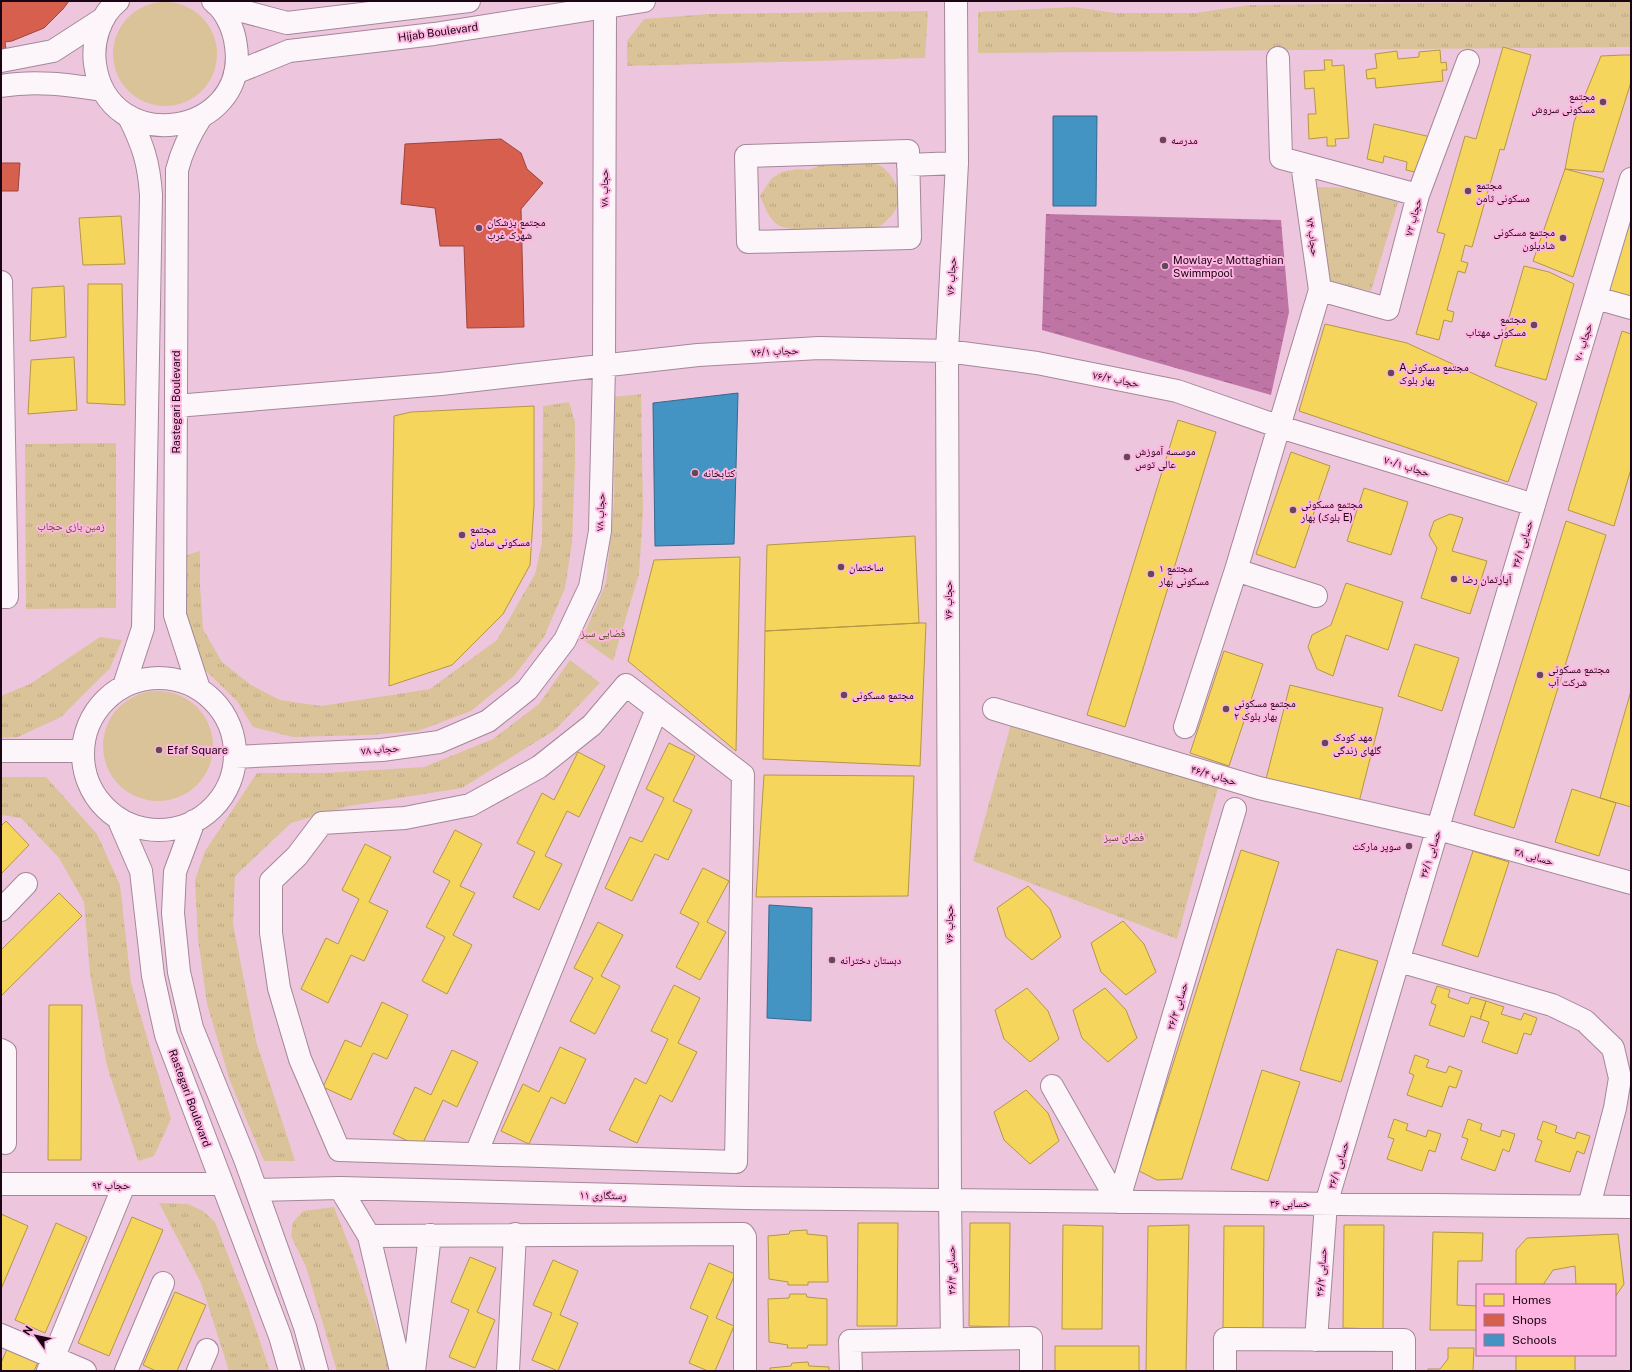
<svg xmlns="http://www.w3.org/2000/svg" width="1632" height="1372" font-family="'Public Sans','Noto Naskh Arabic',sans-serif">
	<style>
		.grass { fill: #dac398 }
		.park { fill: url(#park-tufts) }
		.water { fill: url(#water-ripples) }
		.homes { fill: #f6d55c; stroke: #b49646 }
		.shops { fill: #d6604d; stroke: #9e443c }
		.schools { fill: #4393c3; stroke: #37688e }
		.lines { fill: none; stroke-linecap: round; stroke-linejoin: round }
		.minor-casing { stroke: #a48799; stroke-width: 24 }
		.major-casing { stroke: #a48799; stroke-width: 24 }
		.minor { stroke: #fcf6fa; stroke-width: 22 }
		.major { stroke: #fcf6fa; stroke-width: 22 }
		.poi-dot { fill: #64485a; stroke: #feb5e1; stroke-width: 1.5 }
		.labels { text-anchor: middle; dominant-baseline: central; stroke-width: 4; stroke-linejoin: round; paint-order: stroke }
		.street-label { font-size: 11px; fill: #1b0413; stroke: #feb5e1 }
		.poi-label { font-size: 11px; fill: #1b0413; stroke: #feb5e1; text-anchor: start }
		.park-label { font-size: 11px; fill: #595425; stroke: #feb5e1 }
	</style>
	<defs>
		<pattern id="park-tufts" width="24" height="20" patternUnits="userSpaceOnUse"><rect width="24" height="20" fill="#dac398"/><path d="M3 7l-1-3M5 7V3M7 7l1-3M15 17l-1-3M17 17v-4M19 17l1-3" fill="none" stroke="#baa682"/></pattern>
		<pattern id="water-ripples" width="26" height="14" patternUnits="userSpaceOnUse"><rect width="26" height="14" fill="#be74a4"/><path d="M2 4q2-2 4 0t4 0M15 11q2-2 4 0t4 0" fill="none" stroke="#9a5d84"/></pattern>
	</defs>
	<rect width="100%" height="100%" fill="#edc6de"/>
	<path class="grass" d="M113 54a52 52 0 1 1 104 0a52 52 0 1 1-104 0Z
		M103 746a55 55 0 1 1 110 0a55 55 0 1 1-110 0Z"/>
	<path class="park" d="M 1631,1 L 1631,47 L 978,53 L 978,12 L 1074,7 L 1115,13 L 1195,13 L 1249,5 Z
		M 928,11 L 925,58 L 627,66 L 627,41 L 644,19 L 709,14 Z
		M 860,160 C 867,162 876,163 881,166 C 900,180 906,204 887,220 C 884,223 881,226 878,227 C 862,233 796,233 780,226 C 769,221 765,207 760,196 L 771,179 L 782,172 L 797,169 L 808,170 L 824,164 Z
		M 1316,187 L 1357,188 L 1398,202 L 1371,291 L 1326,281 Z
		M 641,394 L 643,512 L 639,574 L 613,661 L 582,639 L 606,583 L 614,502 L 615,397 Z
		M 569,402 L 575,422 L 575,464 L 572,543 L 565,588 L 544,637 L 514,676 L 471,711 L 418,731 L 369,735 L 293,737 L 253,727 L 237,701 L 197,662 L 185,614 L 184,556 L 200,551 L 200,585 L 203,629 L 222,662 L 251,685 L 280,700 L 321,706 L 430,689 L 497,640 L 535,574 L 542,543 L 543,406 Z
		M 116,443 L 116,608 L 26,609 L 25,444 Z
		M 100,637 L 122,640 L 110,668 L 61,717 L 18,737 L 1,738 L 1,696 L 30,684 Z
		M 570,660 L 600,683 L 555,730 L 462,788 L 349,806 L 291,823 L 235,876 L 233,924 L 256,1041 L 295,1161 L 264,1161 L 230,1081 L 207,1004 L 198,938 L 195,880 L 205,851 L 257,773 L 326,773 L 424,767 L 493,739 L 539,704 Z
		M 1011,724 L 1219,784 L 1177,939 L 973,861 Z
		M 1,777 L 46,777 L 97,834 L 120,885 L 131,983 L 171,1119 L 154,1156 L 138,1161 L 107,1066 L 90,974 L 84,902 L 59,858 L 21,818 L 1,815 Z
		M 159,1203 L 188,1204 L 203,1211 L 215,1222 L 249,1309 L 270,1371 L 229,1371 L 201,1283 Z
		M 334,1207 L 353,1255 L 385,1351 L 389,1371 L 337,1371 L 306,1267 L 291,1236 L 293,1222 L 303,1211 Z"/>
	<path class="water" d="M 1046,214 L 1281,220 L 1289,312 L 1271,395 L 1042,330 Z"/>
	<path class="homes" d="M 1503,47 L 1531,55 L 1504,150 L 1500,149 L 1472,247 L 1465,245 L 1461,261 L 1468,263 L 1465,273 L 1458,271 L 1447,310 L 1454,312 L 1452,322 L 1444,320 L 1439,340 L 1416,334 L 1445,234 L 1437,232 L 1465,136 L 1476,139 Z
		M 1440,50 L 1441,63 L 1446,62 L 1447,70 L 1442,70 L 1443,81 L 1376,88 L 1375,78 L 1367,79 L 1366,70 L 1377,68 L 1375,54 L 1397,51 L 1398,59 L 1419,57 L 1419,52 Z
		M 1623,55 L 1631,55 L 1631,82 L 1603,172 L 1565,169 L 1574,122 L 1601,56 Z
		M 1324,60 L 1332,60 L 1332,66 L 1344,65 L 1349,138 L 1335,139 L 1336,146 L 1327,146 L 1327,137 L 1309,139 L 1308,114 L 1316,114 L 1314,88 L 1305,89 L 1304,71 L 1325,70 Z
		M 1374,124 L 1431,137 L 1424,174 L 1406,170 L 1407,162 L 1384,156 L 1383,163 L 1367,159 Z
		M 1565,169 L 1604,179 L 1573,277 L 1533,261 Z
		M 1631,205 L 1631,299 L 1605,292 Z
		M 121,216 L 125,264 L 83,265 L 79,218 Z
		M 1524,266 L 1549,272 L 1574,284 L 1546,380 L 1495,366 Z
		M 88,284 L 122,284 L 125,405 L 87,403 Z
		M 64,286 L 66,337 L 30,341 L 32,288 Z
		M 1325,324 L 1407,343 L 1537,403 L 1508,482 L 1299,411 Z
		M 1622,331 L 1631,334 L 1631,469 L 1614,526 L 1568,510 Z
		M 74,357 L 77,410 L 28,414 L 31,360 Z
		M 534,406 L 534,506 L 530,565 L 503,614 L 452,665 L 389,686 L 394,416 L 411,412 Z
		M 1178,420 L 1216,432 L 1125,727 L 1087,715 Z
		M 1291,452 L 1330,466 L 1295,568 L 1256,554 Z
		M 1364,488 L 1408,502 L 1391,555 L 1347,541 Z
		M 1450,514 L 1463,518 L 1452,551 L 1487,561 L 1470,614 L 1421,598 L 1437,548 L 1429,535 L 1434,521 Z
		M 1566,521 L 1606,535 L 1514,828 L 1474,815 Z
		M 915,536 L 919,623 L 765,631 L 767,545 Z
		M 740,557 L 736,751 L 628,661 L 654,560 Z
		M 1346,583 L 1403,602 L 1388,650 L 1346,635 L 1333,676 L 1317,669 L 1308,647 L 1312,635 L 1331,625 Z
		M 919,623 L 926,623 L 920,766 L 763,759 L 765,631 Z
		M 1415,644 L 1459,658 L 1442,711 L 1398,696 Z
		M 1224,651 L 1263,664 L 1229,766 L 1190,753 Z
		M 1290,685 L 1383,708 L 1359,802 L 1266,779 Z
		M 1631,691 L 1631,807 L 1600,798 Z
		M 669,743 L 695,756 L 673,801 L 692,810 L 668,860 L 655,854 L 632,901 L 605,888 L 630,837 L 642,842 L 664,798 L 646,789 Z
		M 578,752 L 605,766 L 579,817 L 567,811 L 545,856 L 562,864 L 539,910 L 513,897 L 535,852 L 517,843 L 542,793 L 554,800 Z
		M 764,775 L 914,776 L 908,896 L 756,897 Z
		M 1572,789 L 1616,803 L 1599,856 L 1555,842 Z
		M 6,821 L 29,845 L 1,874 L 1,826 Z
		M 455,830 L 482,844 L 460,886 L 475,893 L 453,935 L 472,945 L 447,994 L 422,981 L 445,937 L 426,927 L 450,881 L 433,872 Z
		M 365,844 L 391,857 L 369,902 L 388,911 L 364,961 L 351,955 L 328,1003 L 301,989 L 326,938 L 338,944 L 359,899 L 342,890 Z
		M 1241,850 L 1279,862 L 1182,1179 L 1157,1180 L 1139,1171 Z
		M 1473,851 L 1509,862 L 1478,957 L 1442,945 Z
		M 703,868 L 729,881 L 707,922 L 726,932 L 700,980 L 676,967 L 699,923 L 680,913 Z
		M 1028,886 L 1050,909 L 1061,937 L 1032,960 L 1006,937 L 997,908 Z
		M 59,893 L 82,916 L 1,996 L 1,950 Z
		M 1123,921 L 1144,944 L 1156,972 L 1126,995 L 1101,972 L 1091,943 Z
		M 598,922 L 623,935 L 601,976 L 620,986 L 595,1034 L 570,1021 L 593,978 L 574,968 Z
		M 1337,949 L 1378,961 L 1341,1082 L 1300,1070 Z
		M 674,985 L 700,998 L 678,1043 L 697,1052 L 672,1102 L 660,1095 L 637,1143 L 609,1130 L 635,1078 L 646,1084 L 668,1039 L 651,1031 Z
		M 1437,986 L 1450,990 L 1448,997 L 1468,1004 L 1471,997 L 1486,1001 L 1480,1019 L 1471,1016 L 1464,1037 L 1429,1025 L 1436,1005 L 1431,1003 Z
		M 1027,988 L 1048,1011 L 1059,1039 L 1030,1062 L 1004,1039 L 995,1010 Z
		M 1105,988 L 1126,1010 L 1137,1038 L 1108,1062 L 1082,1038 L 1073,1010 Z
		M 1486,1001 L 1504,1007 L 1501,1014 L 1521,1020 L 1524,1013 L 1537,1018 L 1531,1035 L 1524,1033 L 1517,1054 L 1482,1042 L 1489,1022 L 1480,1019 Z
		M 382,1002 L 408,1015 L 387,1059 L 373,1053 L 351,1100 L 323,1087 L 345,1040 L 361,1047 Z
		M 49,1005 L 82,1005 L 81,1160 L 48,1160 Z
		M 560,1047 L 586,1059 L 565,1104 L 551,1097 L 529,1144 L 501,1131 L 523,1084 L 539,1092 Z
		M 452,1050 L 478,1062 L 457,1107 L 443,1100 L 421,1147 L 393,1134 L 415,1087 L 431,1095 Z
		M 1415,1055 L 1429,1060 L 1426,1067 L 1446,1073 L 1449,1066 L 1462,1071 L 1456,1088 L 1449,1086 L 1442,1107 L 1407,1095 L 1414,1075 L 1409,1073 Z
		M 1262,1070 L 1300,1082 L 1268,1181 L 1231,1169 Z
		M 1026,1090 L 1048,1113 L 1059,1141 L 1030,1164 L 1004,1140 L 994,1112 Z
		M 1394,1119 L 1408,1124 L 1406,1130 L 1426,1137 L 1428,1130 L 1441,1134 L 1435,1152 L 1429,1150 L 1422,1171 L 1387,1159 L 1394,1139 L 1388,1137 Z
		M 1468,1119 L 1482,1124 L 1480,1130 L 1500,1137 L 1502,1130 L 1515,1134 L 1509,1152 L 1503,1149 L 1495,1171 L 1461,1159 L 1468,1139 L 1462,1137 Z
		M 1543,1121 L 1557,1126 L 1555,1132 L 1575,1139 L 1577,1132 L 1590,1136 L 1584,1154 L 1577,1151 L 1570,1172 L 1535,1161 L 1542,1141 L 1537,1139 Z
		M 1,1214 L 28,1226 L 1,1289 Z
		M 132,1217 L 163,1230 L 109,1356 L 78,1343 Z
		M 56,1223 L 87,1237 L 45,1333 L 15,1320 Z
		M 858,1223 L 898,1223 L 897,1326 L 857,1326 Z
		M 970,1223 L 1010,1223 L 1009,1327 L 969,1326 Z
		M 1063,1225 L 1103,1226 L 1102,1329 L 1062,1329 Z
		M 1189,1225 L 1186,1371 L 1146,1371 L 1148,1226 Z
		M 1344,1225 L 1384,1225 L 1383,1329 L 1343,1328 Z
		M 1224,1226 L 1264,1226 L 1263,1329 L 1223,1329 Z
		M 807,1230 L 807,1234 L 827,1236 L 828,1282 L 808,1282 L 808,1285 L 788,1285 L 788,1282 L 769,1279 L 768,1236 L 789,1234 L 790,1231 Z
		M 1433,1232 L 1483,1233 L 1482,1261 L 1458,1261 L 1457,1305 L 1477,1306 L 1477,1330 L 1430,1330 Z
		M 1618,1234 L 1624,1284 L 1615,1297 L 1615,1285 L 1576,1285 L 1575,1266 L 1553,1270 L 1543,1285 L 1516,1285 L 1516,1250 L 1527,1238 Z
		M 470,1257 L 496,1268 L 477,1312 L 495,1320 L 475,1368 L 449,1357 L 469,1310 L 451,1302 Z
		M 553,1260 L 578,1271 L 560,1315 L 578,1323 L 558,1371 L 532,1360 L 552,1313 L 533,1305 Z
		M 709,1263 L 735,1274 L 716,1318 L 734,1326 L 715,1371 L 708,1371 L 689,1363 L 708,1316 L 690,1308 Z
		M 175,1292 L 206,1305 L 177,1371 L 156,1371 L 143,1365 Z
		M 790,1294 L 806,1294 L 807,1297 L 827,1299 L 827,1345 L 808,1345 L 807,1348 L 787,1348 L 788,1345 L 769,1342 L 768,1299 L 789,1298 Z
		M 1055,1346 L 1139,1346 L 1139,1371 L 1055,1371 Z
		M 1448,1348 L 1474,1348 L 1473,1371 L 1428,1371 L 1428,1369 L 1440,1369 L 1448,1359 Z
		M 7,1349 L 38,1362 L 34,1371 L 1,1371 L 1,1363 Z
		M 1516,1355 L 1575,1355 L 1575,1371 L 1516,1371 Z
		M 808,1362 L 809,1366 L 829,1367 L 829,1371 L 770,1371 L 770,1368 L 791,1366 L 792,1363 Z"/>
	<path class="shops" d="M 1,1 L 69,1 L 63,9 L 44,28 L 12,41 L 5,42 L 6,49 L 1,49 Z
		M 501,139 L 521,153 L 527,169 L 543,183 L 521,209 L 524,327 L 467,328 L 464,246 L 440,246 L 435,208 L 401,204 L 405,144 Z
		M 1,163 L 20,163 L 18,191 L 1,191 Z"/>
	<path class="schools" d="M 1053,116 L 1097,116 L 1096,206 L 1053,206 Z
		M 738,393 L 734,544 L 655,546 L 653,403 Z
		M 769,905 L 812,908 L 811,1021 L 767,1018 Z"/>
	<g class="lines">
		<g class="minor-casing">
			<path id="minor" d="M 1278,58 L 1281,158 L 1418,195
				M 908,151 L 910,238 L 748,242 L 746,156 Z
				M 908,165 L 957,163
				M 1,282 L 7,597 L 1,597
				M 1320,290 L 1388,309 L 1418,195 L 1468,61
				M 1596,298 L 1631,308
				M 176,406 L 441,384 L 698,355 L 819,348 L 947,351 L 1037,363 L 1177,391 L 1280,427 L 1534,505
				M 1236,570 L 1316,596
				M83 754a76 76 0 1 1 152 0a76 76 0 1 1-152 0Z
				M 626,685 L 743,775 L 736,1162 L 339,1150 L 300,1059 L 279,988 L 271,933 L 271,881 L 297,856 L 322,823 L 405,818 L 470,805 L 539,767 L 592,725 Z
				M 124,686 L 143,628 L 151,195 C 149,163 143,145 129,117
				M 199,689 L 175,615 L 177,170 C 182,150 190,134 201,117
				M 994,709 L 1259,788 L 1438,829 L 1631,883
				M 1185,727 L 1236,570 L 1320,290 L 1302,164
				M 1,751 L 83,751
				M 235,757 L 382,750 L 439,742 L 488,721 L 527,690 L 565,640 L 590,587 L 600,531 L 604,367 L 605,6
				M 118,818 L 141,871 L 153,976 L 166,1035 L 280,1336 L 290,1371
				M 194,821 L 175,872 L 173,913 L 179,972 L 192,1028 L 245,1159 L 305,1327 L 317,1371
				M 1,910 L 26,884
				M 1399,961 L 1552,1005 L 1585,1021 L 1613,1048 L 1620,1078 L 1615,1108 L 1589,1206
				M 1,1050 L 5,1052 L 5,1143
				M 1052,1086 L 1118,1202
				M 476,1154 L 657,709
				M 1,1184 L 222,1184
				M 340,1188 L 369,1236 L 401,1371
				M 256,1190 L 340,1188 L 745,1198 L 1631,1207
				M 1118,1202 L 1235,809
				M 369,1236 L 743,1234 L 745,1237 L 745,1371
				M 1,1335 L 85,1371
				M 952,1339 L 950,1200 L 947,351 L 957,163 L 956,1
				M 1316,1340 L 1326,1204 L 1631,179
				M 48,1371 L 124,1185
				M 126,1371 L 163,1283
				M 198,1371 L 207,1350
				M 414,1371 L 430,1235
				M 508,1371 L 515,1234
				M 851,1371 L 850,1341 L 1031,1338 L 1031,1371
				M 1225,1371 L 1225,1339 L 1404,1340 L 1404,1371"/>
		</g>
		<g class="major-casing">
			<path id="major" d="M 118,1 C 100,15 92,42 95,64 C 108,158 249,137 236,46 C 234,29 226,11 213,1
				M 216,4 L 287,23 L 469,1
				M 1,61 L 53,51 L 104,18
				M 235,73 L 289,51 L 434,34 L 644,1
				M 1,86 C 36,80 69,85 103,90"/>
		</g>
		<use href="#minor" class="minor"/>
		<use href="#major" class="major"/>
	</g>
	<g class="poi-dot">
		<circle cx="1603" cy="102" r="4"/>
		<circle cx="1163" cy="140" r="4"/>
		<circle cx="1468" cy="191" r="4"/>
		<circle cx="479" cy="228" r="4"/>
		<circle cx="1563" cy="238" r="4"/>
		<circle cx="1165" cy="266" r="4"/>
		<circle cx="1534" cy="325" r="4"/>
		<circle cx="1391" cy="373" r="4"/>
		<circle cx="1127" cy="457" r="4"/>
		<circle cx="695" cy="473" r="4"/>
		<circle cx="1293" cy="510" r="4"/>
		<circle cx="462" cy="535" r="4"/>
		<circle cx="841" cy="567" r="4"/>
		<circle cx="1151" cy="574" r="4"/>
		<circle cx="1454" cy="579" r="4"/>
		<circle cx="1540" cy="675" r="4"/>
		<circle cx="844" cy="695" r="4"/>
		<circle cx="1226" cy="709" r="4"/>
		<circle cx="1325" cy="743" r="4"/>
		<circle cx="159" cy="750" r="4"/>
		<circle cx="1409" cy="846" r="4"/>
		<circle cx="832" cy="960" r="4"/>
	</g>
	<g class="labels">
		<g class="street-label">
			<text transform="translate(438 32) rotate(-8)">Hijab Boulevard</text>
			<text transform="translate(604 188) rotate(-90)">حجاب ۷۸</text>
			<text transform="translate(1413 217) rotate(-75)">حجاب ۷۲</text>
			<text transform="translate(1313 237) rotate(82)">حجاب ۷۴</text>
			<text transform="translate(951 276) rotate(-87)">حجاب ۷۶</text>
			<text transform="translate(1583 342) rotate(-73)">حجاب ۷۰</text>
			<text transform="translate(775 351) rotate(-3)">حجاب ۷۶/۱</text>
			<text transform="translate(1116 379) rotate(11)">حجاب ۷۶/۲</text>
			<text transform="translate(176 402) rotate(-90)">Rastegari Boulevard</text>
			<text transform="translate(1407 466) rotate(17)">حجاب ۷۰/۱</text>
			<text transform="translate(600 512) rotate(-88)">حجاب ۷۸</text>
			<text transform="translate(1522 544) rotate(-73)">حسابی ۳۶/۱</text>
			<text transform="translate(948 600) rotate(-90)">حجاب ۷۶</text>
			<text transform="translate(380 749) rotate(-5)">حجاب ۷۸</text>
			<text transform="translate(1214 775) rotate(16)">حجاب ۴۶/۴</text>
			<text transform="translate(1430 854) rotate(-73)">حسابی ۳۶/۱</text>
			<text transform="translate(1534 856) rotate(16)">حسابی ۳۸</text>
			<text transform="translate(949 924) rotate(-90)">حجاب ۷۶</text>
			<text transform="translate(1177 1006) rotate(-73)">حسابی ۳۶/۳</text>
			<text transform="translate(190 1098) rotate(70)">Rastegari Boulevard</text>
			<text transform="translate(1338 1165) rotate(-73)">حسابی ۳۶/۱</text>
			<text x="111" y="1185">حجاب ۹۲</text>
			<text transform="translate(603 1195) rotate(1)">رستگاری ۱۱</text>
			<text x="1290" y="1203">حسابی ۳۶</text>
			<text transform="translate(951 1270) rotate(-91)">حسابی ۳۶/۴</text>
			<text transform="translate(1321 1272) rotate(-86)">حسابی ۳۶/۲</text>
		</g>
		<g class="poi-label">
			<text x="1595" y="96" text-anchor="end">مجتمع<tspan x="1595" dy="13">مسکونی سروش</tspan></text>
			<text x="1171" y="140">مدرسه</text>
			<text x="1476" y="185">مجتمع<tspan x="1476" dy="13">مسکونی ثامن</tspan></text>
			<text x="487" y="222">مجتمع پزشکان<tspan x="487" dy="13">شهرک غرب</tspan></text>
			<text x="1555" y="232" text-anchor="end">مجتمع مسکونی<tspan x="1555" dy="13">شادیلون</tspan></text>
			<text x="1173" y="260">Mowlay-e Mottaghian<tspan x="1173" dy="13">Swimmpool</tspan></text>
			<text x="1526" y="319" text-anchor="end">مجتمع<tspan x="1526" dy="13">مسکونی مهتاب</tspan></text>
			<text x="1399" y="367">Aمجتمع مسکونی<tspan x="1399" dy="13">بهار بلوک</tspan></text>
			<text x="1135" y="451">موسسه آموزش<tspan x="1135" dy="13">عالی توس</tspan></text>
			<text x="703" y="473">کتابخانه</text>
			<text x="1301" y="504">مجتمع مسکونی<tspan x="1301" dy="13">بهار (بلوک E)</tspan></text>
			<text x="470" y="529">مجتمع<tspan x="470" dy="13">مسکونی سامان</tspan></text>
			<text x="849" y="567">ساختمان</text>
			<text x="1159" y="568">۱ مجتمع<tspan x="1159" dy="13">مسکونی بهار</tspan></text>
			<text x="1462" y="579">آپارتمان رضا</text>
			<text x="1548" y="669">مجتمع مسکونی<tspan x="1548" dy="13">شرکت آب</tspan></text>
			<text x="852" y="695">مجتمع مسکونی</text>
			<text x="1234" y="703">مجتمع مسکونی<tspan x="1234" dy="13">بهار بلوک ۲</tspan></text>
			<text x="1333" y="737">مهد کودک<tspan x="1333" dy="13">گلهای زندگی</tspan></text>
			<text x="167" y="750">Efaf Square</text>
			<text x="1401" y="846" text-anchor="end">سوپر مارکت</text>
			<text x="840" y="960">دبستان دخترانه</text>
		</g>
		<g class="park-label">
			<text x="71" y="526">زمین بازی حجاب</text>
			<text x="603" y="633">فضایی سبز</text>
			<text x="1124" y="837">فضای سبز</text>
		</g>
	</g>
	<rect width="1632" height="1372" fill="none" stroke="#1b0413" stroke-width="4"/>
	<rect x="1476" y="1284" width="140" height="72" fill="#feb5e1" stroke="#a36e8f"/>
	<rect x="1484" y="1294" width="20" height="12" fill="#f6d55c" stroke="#a36e8f"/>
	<text x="1512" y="1304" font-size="12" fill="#1b0413">Homes</text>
	<rect x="1484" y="1314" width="20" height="12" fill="#d6604d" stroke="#a36e8f"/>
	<text x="1512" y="1324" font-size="12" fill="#1b0413">Shops</text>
	<rect x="1484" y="1334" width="20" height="12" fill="#4393c3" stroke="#a36e8f"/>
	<text x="1512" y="1344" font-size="12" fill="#1b0413">Schools</text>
	<g transform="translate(36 1336) rotate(303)" stroke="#feb5e1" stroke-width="3" paint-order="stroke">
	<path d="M0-3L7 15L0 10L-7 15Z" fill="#1b0413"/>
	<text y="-6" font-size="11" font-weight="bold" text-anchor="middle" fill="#1b0413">N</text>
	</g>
</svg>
